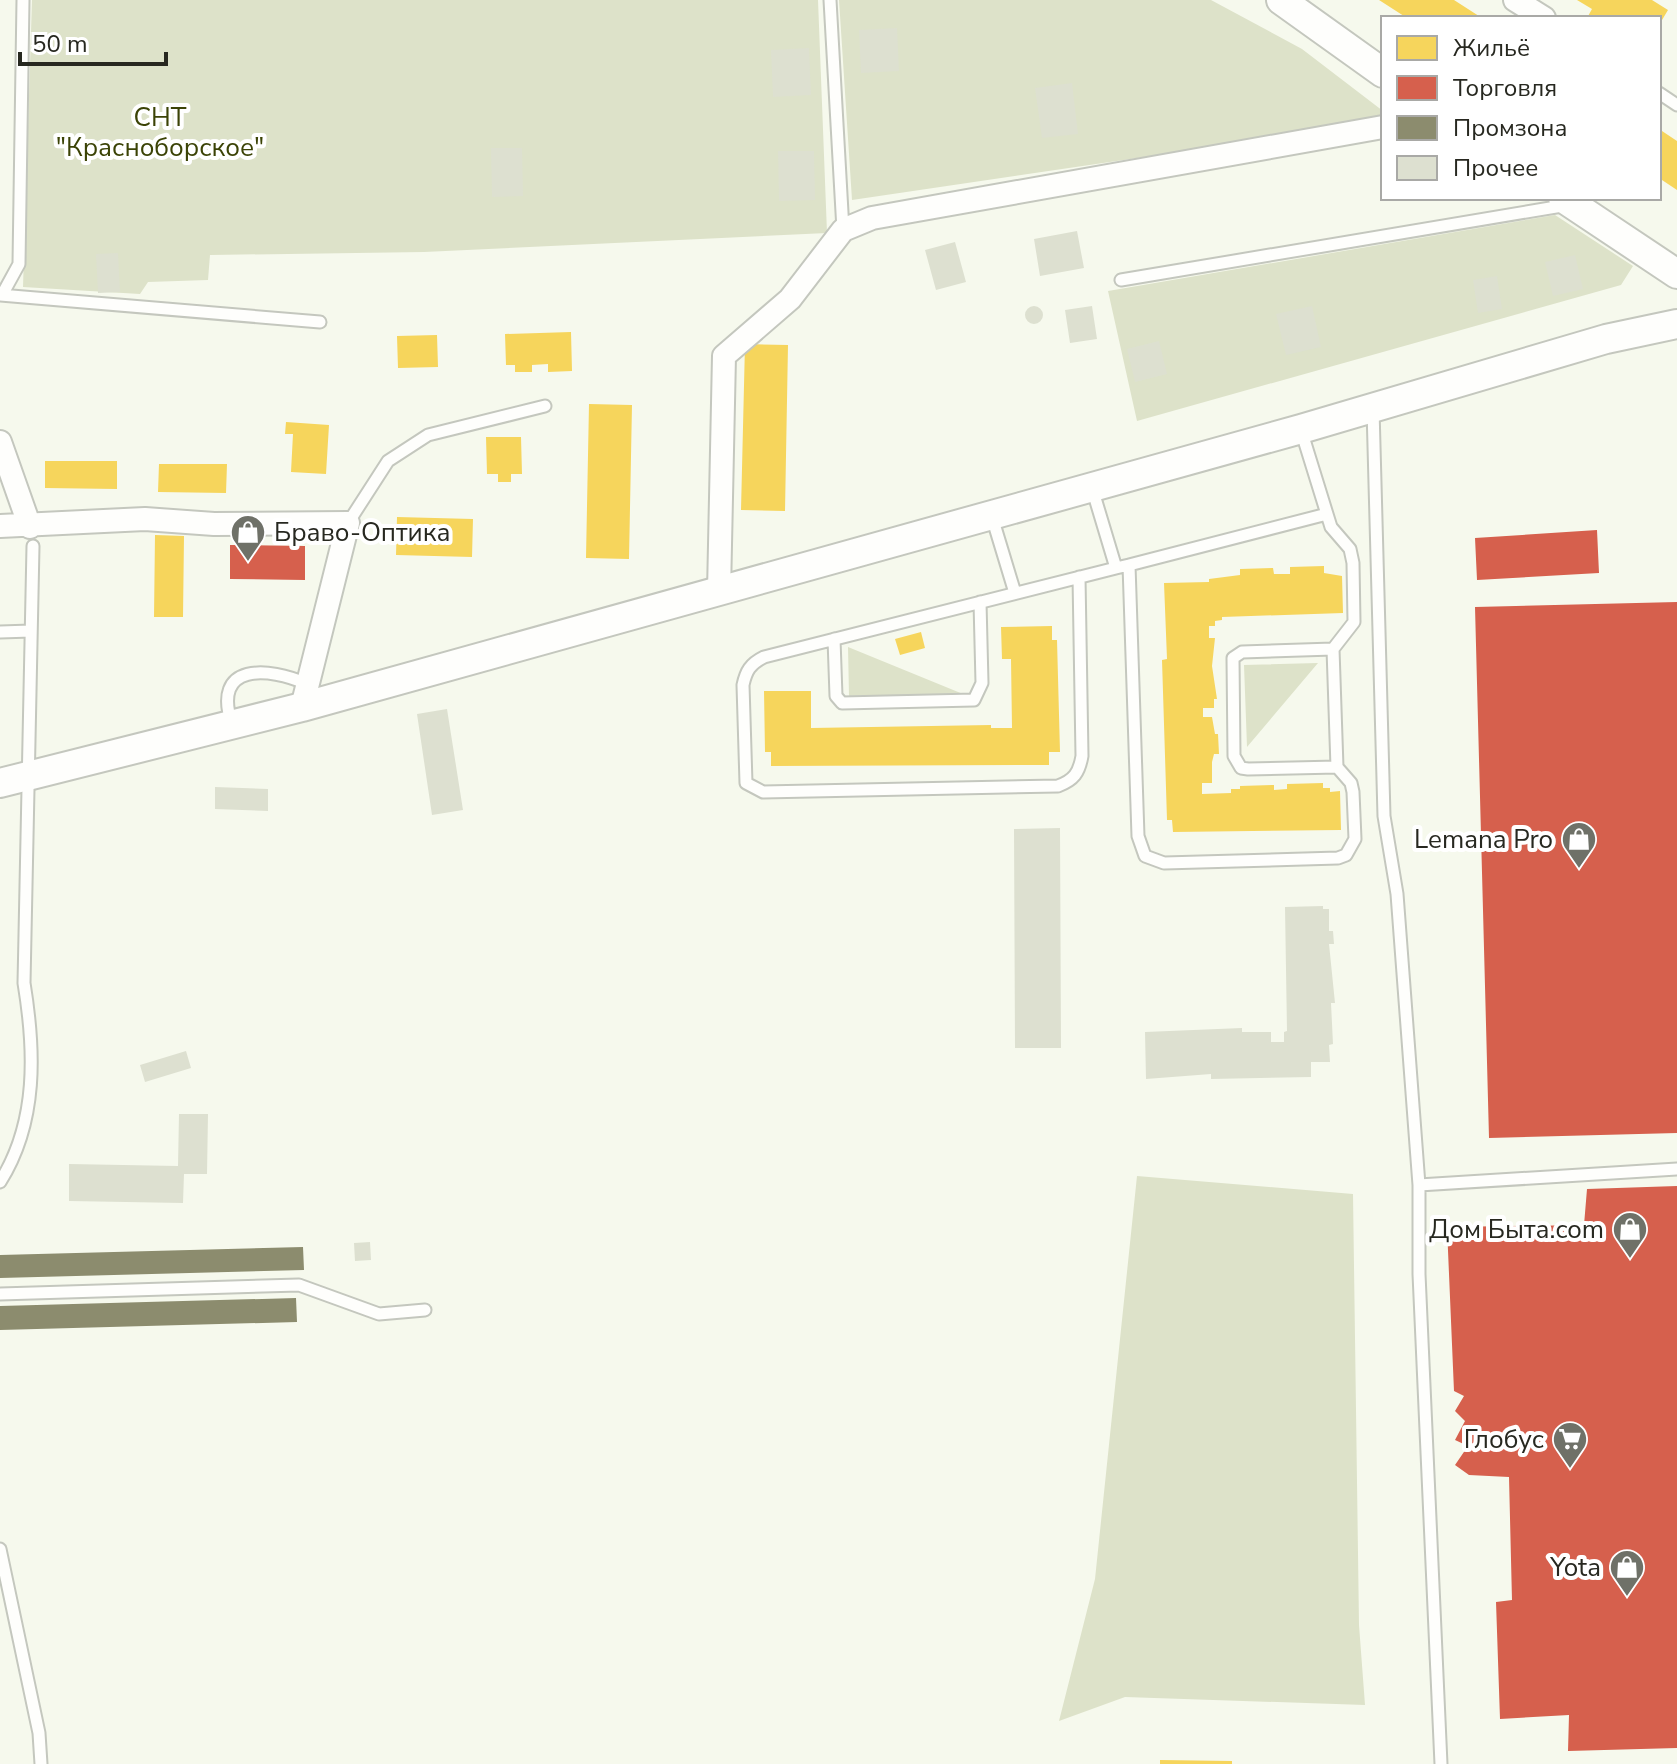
<svg xmlns="http://www.w3.org/2000/svg" width="1677" height="1764" font-family="'Nunito Sans',sans-serif">
	<style>
		.green { fill: #dde2c9 }
		.homes { fill: #f6d55c }
		.shops { fill: #d6604d }
		.industry { fill: #8c8c6e }
		.building { fill: #dde0d0 }
		.lines { fill: none; stroke-linecap: round; stroke-linejoin: round }
		.service-casing { stroke: #c4c7be; stroke-width: 15 }
		.minor-casing { stroke: #c4c7be; stroke-width: 26 }
		.tertiary-casing { stroke: #c4c7be; stroke-width: 32 }
		.service { stroke: #fefefc; stroke-width: 11 }
		.minor { stroke: #fefefc; stroke-width: 22 }
		.tertiary { stroke: #fefefc; stroke-width: 28 }
		.labels { text-anchor: middle; dominant-baseline: central; stroke-width: 8; stroke-linejoin: round; paint-order: stroke }
		.park-label { font-size: 26px; fill: #3b4306; stroke: #fff }
		.poi-label { font-size: 26px; fill: #272820; stroke: #fff; text-anchor: end }
	</style>
	<rect width="100%" height="100%" fill="#f6f9ed"/>
	<path class="green" d="M 32,0 L 818,0 L 827,233 L 424,252 L 210,255 L 208,280 L 148,282 L 140,294 L 23,287 Z
		M 839,0 L 1211,0 L 1302,49 L 1383,111 L 1382,122 L 852,200 Z
		M 1555,215 L 1633,266 L 1621,285 L 1137,421 L 1108,291 Z
		M 848,647 L 963,694 L 849,696 Z
		M 1318,663 L 1247,747 L 1244,665 Z
		M 1137,1176 L 1353,1194 L 1359,1625 L 1365,1705 L 1125,1697 L 1059,1721 L 1095,1579 Z"/>
	<path class="homes" d="M 1379,0 L 1454,0 L 1482,18 L 1407,18 Z
		M 1577,0 L 1652,0 L 1668,10 L 1659,25 L 1659,18 L 1587,18 L 1592,9 Z
		M 1659,129 L 1677,141 L 1677,190 L 1659,178 Z
		M 571,332 L 572,371 L 548,372 L 548,364 L 532,365 L 532,372 L 515,372 L 515,365 L 506,365 L 505,334 Z
		M 437,335 L 438,367 L 398,368 L 397,336 Z
		M 745,344 L 788,345 L 785,511 L 741,510 Z
		M 589,404 L 632,405 L 629,559 L 586,558 Z
		M 286,422 L 329,425 L 326,474 L 291,472 L 293,434 L 285,434 Z
		M 486,437 L 521,437 L 522,474 L 511,474 L 511,482 L 498,482 L 498,474 L 487,474 Z
		M 45,461 L 117,461 L 117,489 L 45,488 Z
		M 159,464 L 227,464 L 226,493 L 158,492 Z
		M 397,517 L 473,519 L 472,557 L 396,555 Z
		M 155,535 L 184,536 L 183,617 L 154,617 Z
		M 1324,566 L 1324,573 L 1342,576 L 1343,613 L 1222,617 L 1222,620 L 1215,621 L 1215,626 L 1209,626 L 1209,638 L 1215,638 L 1212,666 L 1217,699 L 1214,699 L 1214,708 L 1203,708 L 1203,717 L 1212,717 L 1215,734 L 1218,734 L 1219,754 L 1214,754 L 1212,762 L 1212,783 L 1202,783 L 1202,794 L 1231,793 L 1231,789 L 1240,789 L 1240,786 L 1274,785 L 1274,790 L 1287,789 L 1287,784 L 1323,783 L 1323,788 L 1330,788 L 1330,792 L 1340,791 L 1341,830 L 1173,832 L 1172,820 L 1167,820 L 1162,660 L 1167,659 L 1164,583 L 1209,582 L 1209,579 L 1240,575 L 1240,569 L 1273,568 L 1274,574 L 1290,574 L 1290,567 Z
		M 1052,626 L 1052,640 L 1057,640 L 1060,752 L 1049,752 L 1049,765 L 771,766 L 771,752 L 765,752 L 764,691 L 811,691 L 811,728 L 991,725 L 991,728 L 1012,728 L 1011,659 L 1002,659 L 1001,627 Z
		M 921,632 L 925,648 L 900,655 L 895,639 Z
		M 1160,1760 L 1232,1761 L 1232,1764 L 1160,1764 Z"/>
	<path class="shops" d="M 1597,530 L 1599,573 L 1477,580 L 1475,538 Z
		M 230,545 L 305,546 L 305,580 L 230,579 Z
		M 1677,602 L 1677,1133 L 1489,1138 L 1475,607 Z
		M 1677,1186 L 1677,1748 L 1568,1751 L 1569,1715 L 1500,1719 L 1496,1602 L 1512,1600 L 1509,1477 L 1469,1475 L 1455,1465 L 1468,1446 L 1455,1440 L 1465,1421 L 1455,1411 L 1464,1396 L 1454,1391 L 1447,1227 L 1584,1225 L 1587,1189 Z"/>
	<path class="industry" d="M 303,1247 L 304,1270 L 0,1278 L 0,1255 Z
		M 296,1298 L 297,1322 L 0,1330 L 0,1306 Z"/>
	<path class="building" d="M 897,28 L 899,71 L 861,73 L 859,30 Z
		M 809,48 L 811,95 L 773,97 L 771,50 Z
		M 1072,83 L 1078,134 L 1042,138 L 1035,88 Z
		M 491,148 L 522,148 L 523,196 L 492,197 Z
		M 778,151 L 814,151 L 815,200 L 779,201 Z
		M 1077,231 L 1084,268 L 1040,276 L 1034,239 Z
		M 955,242 L 966,282 L 936,290 L 925,250 Z
		M 118,253 L 120,292 L 98,293 L 96,254 Z
		M 1575,255 L 1583,289 L 1553,296 L 1545,262 Z
		M 1497,276 L 1502,309 L 1478,313 L 1473,280 Z
		M1025 315a9 9 0 1 1 18 0a9 9 0 1 1-18 0Z
		M 1092,306 L 1097,339 L 1070,343 L 1065,310 Z
		M 1312,306 L 1321,347 L 1286,355 L 1276,314 Z
		M 1159,341 L 1167,374 L 1135,382 L 1127,349 Z
		M 447,709 L 463,810 L 432,815 L 417,714 Z
		M 215,787 L 268,789 L 268,811 L 215,809 Z
		M 1060,828 L 1061,1048 L 1015,1048 L 1014,829 Z
		M 1323,906 L 1323,909 L 1329,909 L 1329,931 L 1333,931 L 1334,944 L 1329,944 L 1335,1003 L 1331,1003 L 1333,1044 L 1329,1045 L 1330,1062 L 1311,1062 L 1311,1077 L 1211,1079 L 1211,1074 L 1146,1079 L 1145,1032 L 1242,1028 L 1242,1032 L 1271,1032 L 1271,1042 L 1284,1042 L 1284,1032 L 1287,1031 L 1285,907 Z
		M 186,1051 L 191,1068 L 145,1082 L 140,1065 Z
		M 179,1114 L 208,1114 L 207,1174 L 184,1174 L 183,1203 L 69,1201 L 69,1164 L 178,1166 Z
		M 370,1242 L 371,1260 L 355,1261 L 354,1243 Z"/>
	<g class="lines">
		<g class="service-casing">
			<path id="service" d="M 830,0 L 843,230
				M 1659,93 L 1677,105
				M 1121,280 L 1568,205
				M 0,295 L 320,322
				M 2,295 L 19,264 L 23,0
				M 1373,409 L 1384,816 L 1397,894 L 1419,1185
				M 1092,488 L 1116,568 L 1129,565 L 1138,836 L 1145,856 L 1164,863 L 1338,858 L 1346,855 L 1355,839 L 1353,792 L 1351,783 L 1337,767 L 1333,649 L 1354,622 L 1353,563 L 1350,549 L 1331,527 L 1301,430
				M 992,517 L 1015,593
				M 348,523 L 388,461 L 428,435 L 545,406
				M 1129,565 L 1327,514
				M 1079,577 L 1082,756 C 1079,773 1074,780 1058,786 L 763,792 L 746,783 L 743,685 C 746,671 750,664 764,657 L 1116,568
				M 0,632 L 31,631
				M 834,639 L 836,696 L 842,703 L 974,700 L 982,683 L 980,602
				M 1333,649 L 1242,652 L 1233,658 L 1234,756 L 1241,768 L 1248,769 L 1337,767
				M 232,724 C 211,662 269,667 307,684
				M 0,1182 C 38,1122 35,1050 24,983 L 33,546
				M 0,1294 L 299,1285 L 379,1314 L 425,1310
				M 0,1549 L 39,1733 L 41,1764
				M 1441,1764 L 1419,1274 L 1419,1185 L 1677,1169"/>
		</g>
		<g class="minor-casing">
			<path id="minor" d="M 1515,0 L 1544,18
				M 0,442 L 30,527
				M 0,526 L 145,519 L 214,524 L 348,523 L 302,707
				M 719,592 L 724,356 L 790,299 L 843,230 L 872,218 L 1383,127"/>
		</g>
		<g class="tertiary-casing">
			<path id="tertiary" d="M 1281,0 L 1383,73
				M 1563,198 L 1677,274
				M 0,783 L 302,707 L 1301,429 L 1606,339 L 1677,324"/>
		</g>
		<use href="#service" class="service"/>
		<use href="#minor" class="minor"/>
		<use href="#tertiary" class="tertiary"/>
	</g>
	<defs>
		<g id="shop-pin" transform="scale(1.8)"><path d="M0 17L-7.5 6A9.5 9.5 0 1 1 7.5 6Z" fill="#6f7168" stroke="#fff"/><path d="M-5-2.5h2.3a2.7 3.5 0 0 1 5.4 0H5L5.5 6h-11ZM-1.5-2.5h3a1.5 2.3 0 0 0-3 0Z" fill="#fff"/></g>
		<g id="supermarket-pin" transform="scale(1.8)"><path d="M0 17L-7.5 6A9.5 9.5 0 1 1 7.5 6Z" fill="#6f7168" stroke="#fff"/><path d="M-6-5.5h2.5l.6 2H6L4.5 2H-2.5L-4.4-4H-6ZM-1.5 3.2a1.3 1.3 0 1 0 .1 0ZM3 3.2a1.3 1.3 0 1 0 .1 0Z" fill="#fff"/></g>
	</defs>
	<g fill-rule="evenodd">
		<use href="#shop-pin" x="248" y="532"/>
		<use href="#shop-pin" x="1579" y="839"/>
		<use href="#shop-pin" x="1630" y="1229"/>
		<use href="#supermarket-pin" x="1570" y="1439"/>
		<use href="#shop-pin" x="1627" y="1567"/>
	</g>
	<g class="labels">
		<g class="park-label">
			<text x="160" y="117">СНТ<tspan x="160" dy="30">"Красноборское"</tspan></text>
		</g>
		<g class="poi-label">
			<text x="274" y="532" text-anchor="start">Браво-Оптика</text>
			<text x="1553" y="839">Lemana Pro</text>
			<text x="1604" y="1229">Дом Быта.com</text>
			<text x="1544" y="1439">Глобус</text>
			<text x="1601" y="1567">Yota</text>
		</g>
	</g>
	<rect x="1381" y="16" width="280" height="184" fill="#ffffff" stroke="#a9a9a6" stroke-width="2"/>
	<rect x="1397" y="36" width="40" height="24" fill="#f6d55c" stroke="#a9a9a6" stroke-width="2"/>
	<text x="1453" y="56" font-size="24" fill="#272820">Жильё</text>
	<rect x="1397" y="76" width="40" height="24" fill="#d6604d" stroke="#a9a9a6" stroke-width="2"/>
	<text x="1453" y="96" font-size="24" fill="#272820">Торговля</text>
	<rect x="1397" y="116" width="40" height="24" fill="#8c8c6e" stroke="#a9a9a6" stroke-width="2"/>
	<text x="1453" y="136" font-size="24" fill="#272820">Промзона</text>
	<rect x="1397" y="156" width="40" height="24" fill="#dde0d0" stroke="#a9a9a6" stroke-width="2"/>
	<text x="1453" y="176" font-size="24" fill="#272820">Прочее</text>
	<path d="M20 52v12h146v-12" fill="none" stroke="#272820" stroke-width="4"/>
	<text x="32" y="52" font-size="24" fill="#272820" stroke="#ffffff" stroke-width="6" paint-order="stroke">50 m</text>
</svg>
